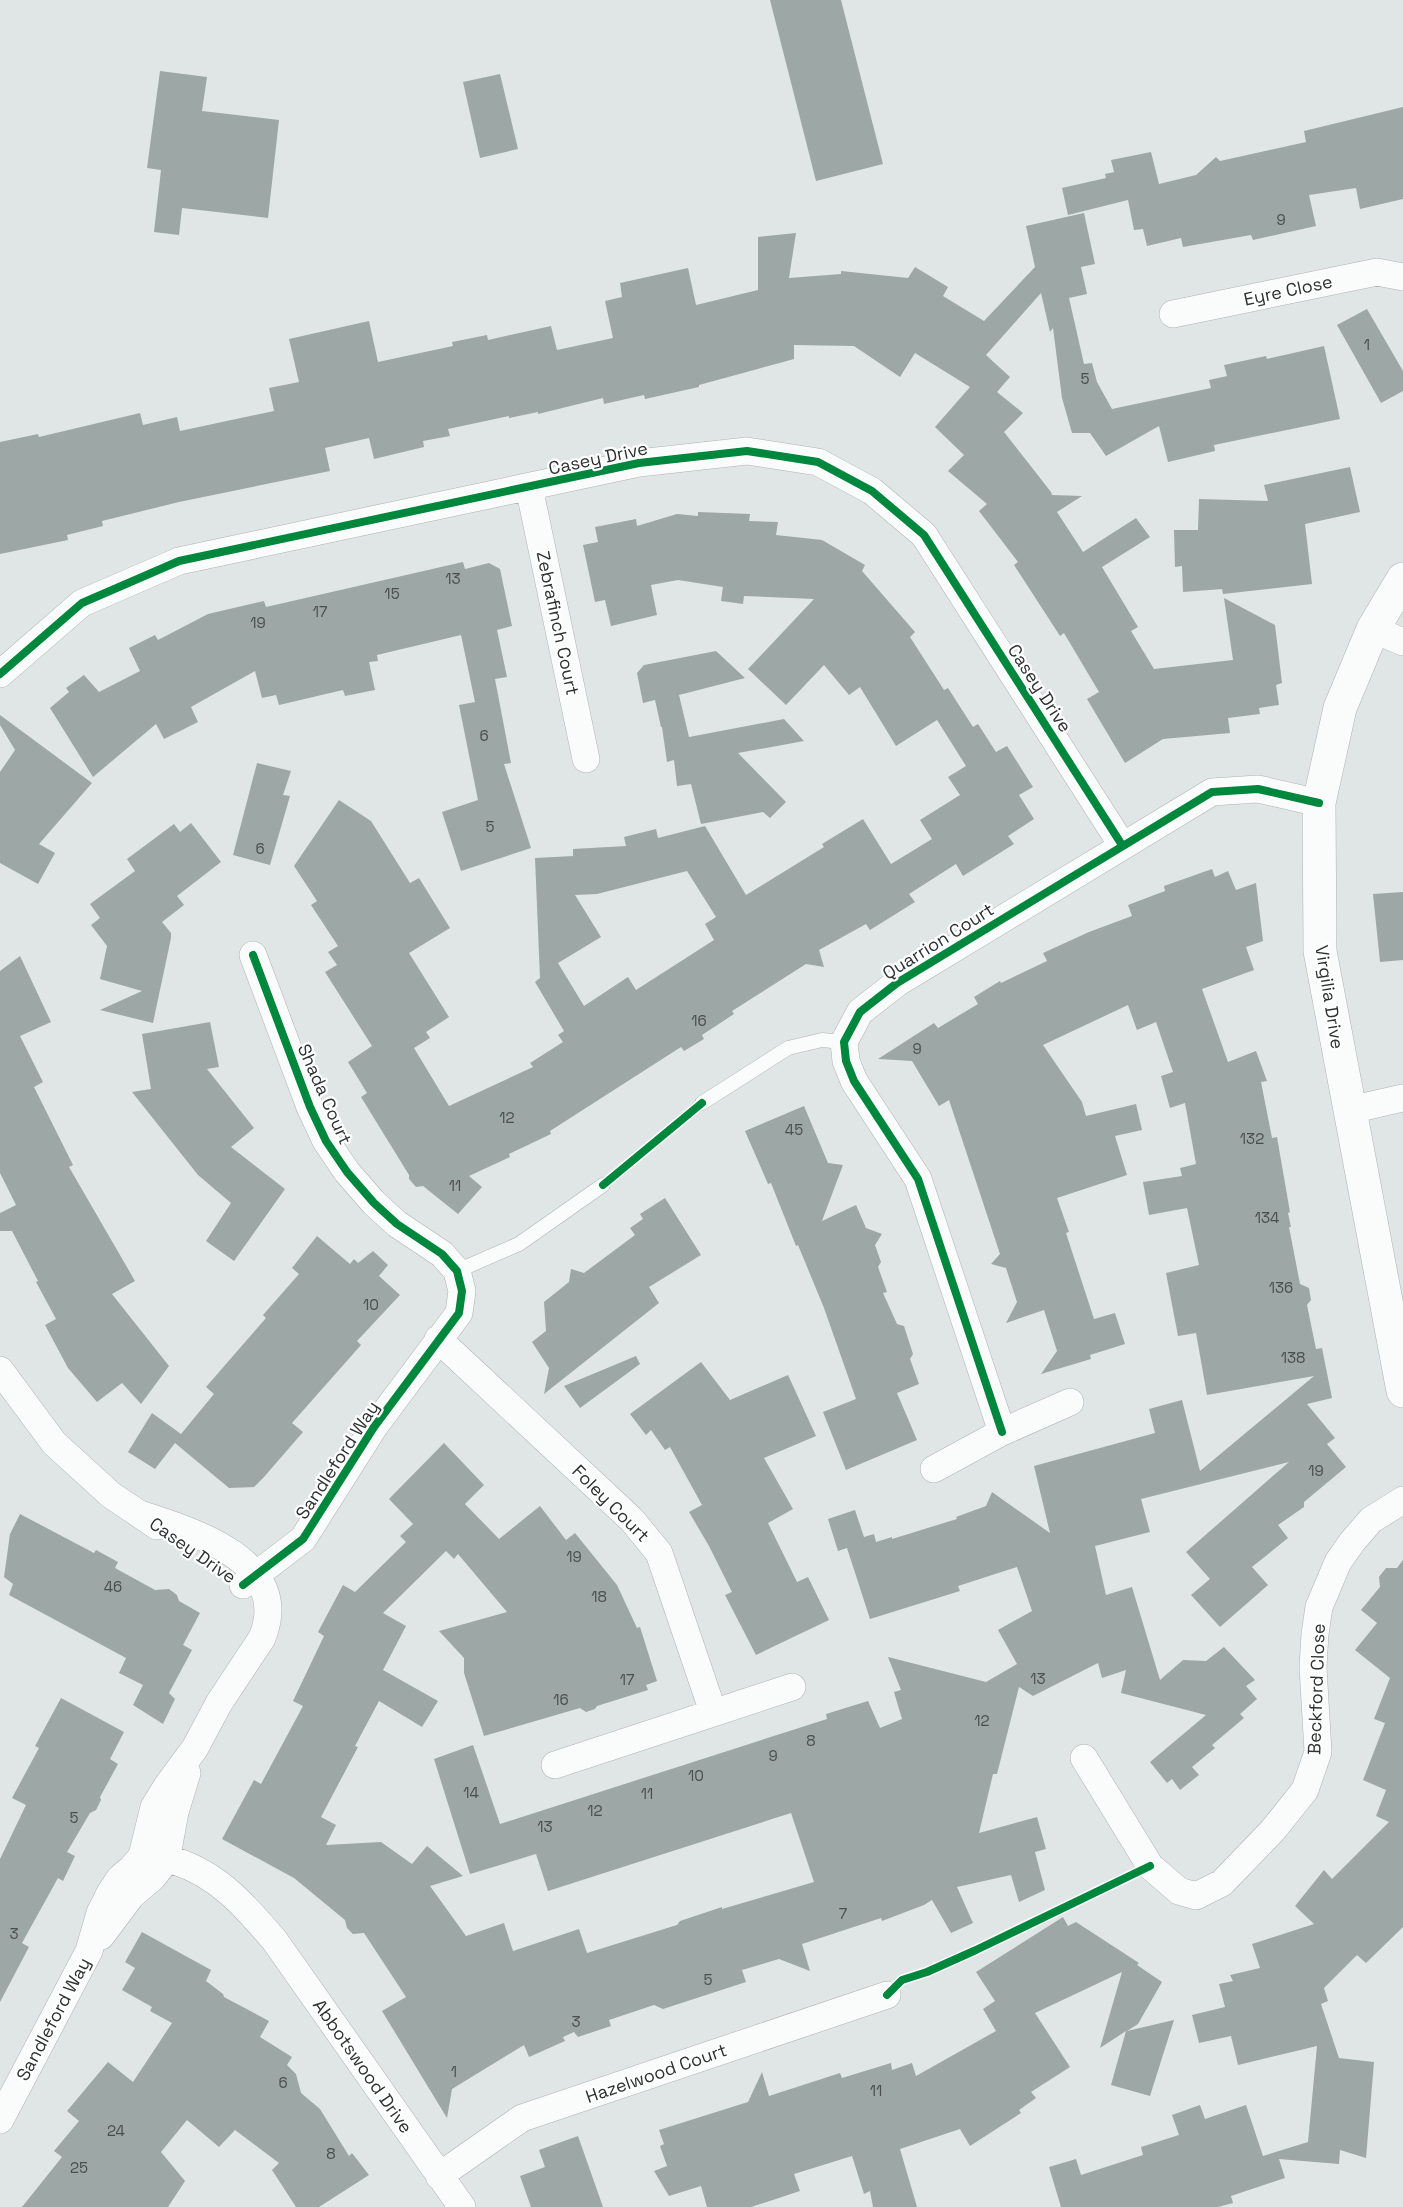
<svg xmlns="http://www.w3.org/2000/svg" width="1403" height="2207" font-family="'Space Grotesk',sans-serif">
	<style>
		.building { fill: #9da7a6; fill-rule: evenodd }
		.lines { fill: none; stroke-linecap: round; stroke-linejoin: round }
		.lane-casing { stroke: #aeb3b2; stroke-width: 15 }
		.street-casing { stroke: #aeb3b2; stroke-width: 28 }
		.secondary-casing { stroke: #aeb3b2; stroke-width: 34 }
		.lane { stroke: #fafbfb; stroke-width: 14 }
		.street { stroke: #fafbfb; stroke-width: 27 }
		.secondary { stroke: #fafbfb; stroke-width: 33 }
		.cycleway-casing { stroke: #fff; stroke-width: 11 }
		.cycleway { stroke: #00873e; stroke-width: 8 }
		.labels { text-anchor: middle; dominant-baseline: central; stroke-width: 4.5; stroke-linejoin: round; paint-order: stroke }
		.number-label { font-size: 15px; fill: #494e4e }
		.street-label { font-size: 18px; fill: #2d3131; stroke: #fff }
	</style>
	<rect width="100%" height="100%" fill="#e0e6e5"/>
	<path class="building" d="M 770,0 L 841,0 L 883,164 L 816,181 Z
		M 160,71 L 207,77 L 202,111 L 279,120 L 268,218 L 182,208 L 179,235 L 154,232 L 161,170 L 147,168 Z
		M 500,74 L 518,149 L 480,158 L 463,82 Z
		M 1403,107 L 1403,199 L 1360,209 L 1356,188 L 1309,195 L 1316,226 L 1253,240 L 1251,235 L 1183,247 L 1181,238 L 1147,246 L 1143,229 L 1134,230 L 1128,200 L 1068,215 L 1062,188 L 1106,178 L 1105,174 L 1114,172 L 1111,160 L 1151,152 L 1159,184 L 1196,175 L 1216,157 L 1220,161 L 1306,142 L 1304,131 Z
		M 1084,213 L 1095,264 L 1081,267 L 1087,294 L 1069,298 L 1084,364 L 1092,363 L 1097,382 L 1112,409 L 1211,388 L 1209,380 L 1227,376 L 1224,365 L 1266,356 L 1267,359 L 1324,346 L 1340,419 L 1214,445 L 1215,451 L 1168,462 L 1159,426 L 1106,456 L 1090,433 L 1072,433 L 1062,398 L 1053,328 L 1050,332 L 1041,293 L 986,355 L 1010,377 L 997,392 L 1023,413 L 1004,432 L 1051,492 L 1052,495 L 1082,496 L 1057,512 L 1083,552 L 1136,518 L 1150,537 L 1102,567 L 1138,627 L 1131,631 L 1154,669 L 1233,660 L 1224,598 L 1275,625 L 1282,683 L 1276,685 L 1279,705 L 1259,708 L 1260,714 L 1228,718 L 1230,733 L 1163,739 L 1125,763 L 1087,699 L 1099,692 L 1064,633 L 1060,636 L 1014,565 L 1018,562 L 979,511 L 987,504 L 948,471 L 964,455 L 935,427 L 970,387 L 915,353 L 900,377 L 854,346 L 794,345 L 794,359 L 699,385 L 699,387 L 645,399 L 644,395 L 604,404 L 603,398 L 538,414 L 538,412 L 509,418 L 509,416 L 448,429 L 450,436 L 423,441 L 424,447 L 374,459 L 369,438 L 325,448 L 330,471 L 179,502 L 102,521 L 103,526 L 67,535 L 68,540 L 0,554 L 0,442 L 38,434 L 39,437 L 140,413 L 143,425 L 177,417 L 180,431 L 274,411 L 269,388 L 299,382 L 289,339 L 369,321 L 378,362 L 453,346 L 452,342 L 487,335 L 488,340 L 551,326 L 557,350 L 613,338 L 605,301 L 622,297 L 620,283 L 688,268 L 696,305 L 758,290 L 758,237 L 796,233 L 789,278 L 841,274 L 841,271 L 908,278 L 915,267 L 948,287 L 943,296 L 984,321 L 1035,267 L 1026,226 Z
		M 1367,309 L 1403,371 L 1403,391 L 1381,403 L 1337,325 Z
		M 1350,467 L 1360,512 L 1305,524 L 1312,584 L 1223,594 L 1222,589 L 1183,592 L 1182,566 L 1175,567 L 1174,530 L 1198,530 L 1199,499 L 1268,501 L 1264,485 Z
		M 698,512 L 750,514 L 749,521 L 778,522 L 776,535 L 822,540 L 865,565 L 862,571 L 915,632 L 910,637 L 944,690 L 948,688 L 973,727 L 978,724 L 996,752 L 1007,746 L 1033,787 L 1019,795 L 1034,819 L 1008,836 L 1014,844 L 963,876 L 956,864 L 909,894 L 915,902 L 870,930 L 866,924 L 819,950 L 824,967 L 806,964 L 732,1011 L 734,1014 L 702,1035 L 704,1039 L 684,1051 L 681,1047 L 550,1131 L 551,1134 L 509,1154 L 510,1157 L 469,1176 L 482,1187 L 458,1214 L 423,1186 L 416,1187 L 409,1179 L 409,1175 L 361,1097 L 367,1093 L 348,1062 L 372,1046 L 325,972 L 337,965 L 328,952 L 338,946 L 311,905 L 317,901 L 294,866 L 339,800 L 371,821 L 410,883 L 419,878 L 450,928 L 409,953 L 449,1017 L 426,1032 L 430,1038 L 414,1048 L 449,1106 L 533,1067 L 530,1063 L 563,1042 L 558,1035 L 564,1031 L 535,982 L 540,978 L 535,858 L 573,856 L 573,849 L 626,846 L 624,837 L 656,829 L 658,838 L 705,826 L 746,895 L 824,847 L 822,844 L 863,819 L 891,864 L 932,839 L 920,820 L 960,795 L 948,777 L 966,766 L 937,720 L 896,746 L 860,687 L 849,695 L 824,665 L 786,705 L 748,669 L 814,599 L 744,596 L 743,604 L 721,601 L 723,587 L 678,580 L 651,585 L 657,615 L 611,626 L 605,600 L 595,602 L 583,545 L 598,542 L 595,527 L 636,519 L 637,526 L 677,514 L 698,516 ZM 687,871 L 716,917 L 705,924 L 714,940 L 636,990 L 628,977 L 584,1006 L 558,963 L 601,937 L 575,895 L 597,894 Z
		M 463,562 L 465,569 L 489,563 L 500,569 L 512,626 L 497,630 L 507,677 L 495,679 L 511,763 L 504,764 L 531,848 L 461,871 L 442,812 L 478,800 L 459,705 L 475,702 L 461,635 L 377,655 L 378,661 L 369,662 L 375,690 L 345,696 L 343,690 L 279,705 L 276,695 L 262,698 L 255,671 L 191,707 L 198,722 L 164,739 L 156,724 L 93,777 L 50,708 L 69,692 L 66,688 L 84,675 L 99,692 L 140,671 L 129,648 L 155,635 L 158,640 L 208,614 L 264,601 L 266,607 Z
		M 716,651 L 745,678 L 679,695 L 689,737 L 784,719 L 804,741 L 738,753 L 786,802 L 770,818 L 763,812 L 701,824 L 691,784 L 677,786 L 674,760 L 667,762 L 662,727 L 661,727 L 655,700 L 643,703 L 637,673 L 644,665 Z
		M 0,715 L 92,783 L 39,844 L 55,853 L 38,884 L 0,863 L 0,772 L 15,750 L 0,725 Z
		M 257,763 L 291,771 L 283,795 L 290,796 L 270,865 L 233,855 Z
		M 191,823 L 221,862 L 177,896 L 184,905 L 162,922 L 171,933 L 171,938 L 153,1023 L 100,1010 L 142,991 L 100,979 L 107,946 L 91,925 L 100,918 L 90,904 L 135,871 L 127,859 L 174,824 L 180,832 Z
		M 1212,869 L 1215,877 L 1228,871 L 1236,890 L 1256,883 L 1263,941 L 1246,947 L 1254,970 L 1202,989 L 1228,1062 L 1256,1051 L 1267,1081 L 1261,1082 L 1272,1138 L 1277,1137 L 1290,1212 L 1288,1213 L 1291,1227 L 1289,1227 L 1300,1284 L 1309,1288 L 1311,1300 L 1307,1305 L 1316,1349 L 1322,1348 L 1332,1398 L 1307,1404 L 1335,1438 L 1327,1444 L 1346,1467 L 1304,1502 L 1304,1507 L 1278,1525 L 1288,1538 L 1252,1567 L 1268,1585 L 1220,1627 L 1191,1595 L 1210,1579 L 1186,1552 L 1289,1462 L 1141,1499 L 1150,1532 L 1095,1546 L 1106,1595 L 1132,1587 L 1160,1680 L 1183,1660 L 1206,1661 L 1224,1647 L 1255,1680 L 1246,1686 L 1257,1699 L 1240,1714 L 1244,1718 L 1212,1745 L 1215,1748 L 1192,1767 L 1199,1775 L 1180,1790 L 1172,1779 L 1167,1783 L 1150,1762 L 1206,1715 L 1121,1693 L 1126,1670 L 1102,1678 L 1098,1663 L 1033,1696 L 1019,1687 L 997,1774 L 993,1774 L 979,1833 L 1037,1817 L 1046,1849 L 1035,1852 L 1045,1890 L 1019,1902 L 1011,1875 L 957,1887 L 973,1923 L 951,1933 L 932,1900 L 924,1905 L 882,1921 L 881,1918 L 802,1944 L 810,1971 L 779,1959 L 742,1970 L 746,1982 L 663,2009 L 654,2005 L 609,2020 L 611,2026 L 578,2037 L 574,2032 L 563,2037 L 565,2041 L 529,2057 L 524,2045 L 452,2089 L 447,2118 L 382,2011 L 406,1997 L 364,1933 L 353,1934 L 347,1928 L 345,1920 L 294,1878 L 222,1839 L 254,1780 L 261,1784 L 303,1706 L 293,1701 L 324,1636 L 318,1632 L 343,1585 L 355,1592 L 406,1542 L 400,1536 L 413,1524 L 389,1499 L 444,1443 L 484,1485 L 465,1504 L 499,1539 L 540,1506 L 566,1540 L 575,1533 L 617,1585 L 637,1628 L 640,1627 L 657,1681 L 646,1685 L 648,1690 L 597,1706 L 595,1709 L 586,1712 L 580,1708 L 484,1736 L 464,1673 L 464,1658 L 439,1631 L 507,1612 L 458,1554 L 454,1559 L 446,1551 L 383,1613 L 406,1626 L 383,1670 L 438,1701 L 422,1727 L 379,1701 L 355,1746 L 358,1747 L 321,1817 L 336,1825 L 326,1845 L 381,1842 L 412,1864 L 427,1846 L 463,1876 L 430,1886 L 466,1936 L 504,1923 L 513,1951 L 579,1929 L 587,1953 L 677,1925 L 680,1921 L 722,1907 L 722,1909 L 814,1882 L 791,1813 L 548,1891 L 536,1854 L 470,1874 L 434,1759 L 473,1745 L 500,1824 L 827,1719 L 826,1714 L 868,1701 L 880,1728 L 902,1719 L 894,1692 L 901,1690 L 888,1657 L 986,1682 L 1017,1664 L 998,1630 L 1032,1611 L 1017,1567 L 958,1586 L 960,1591 L 870,1619 L 847,1548 L 838,1551 L 828,1519 L 855,1510 L 864,1537 L 874,1534 L 876,1542 L 892,1537 L 892,1539 L 957,1519 L 956,1517 L 986,1506 L 992,1492 L 1050,1533 L 1034,1466 L 1155,1433 L 1149,1409 L 1182,1400 L 1200,1471 L 1314,1376 L 1207,1395 L 1196,1333 L 1178,1336 L 1166,1273 L 1199,1265 L 1187,1208 L 1149,1215 L 1143,1182 L 1182,1176 L 1180,1168 L 1196,1164 L 1185,1103 L 1170,1108 L 1161,1076 L 1173,1072 L 1156,1022 L 1137,1030 L 1128,1005 L 1043,1045 L 1082,1102 L 1086,1116 L 1136,1104 L 1142,1130 L 1115,1136 L 1127,1175 L 1057,1198 L 1069,1232 L 1066,1233 L 1094,1319 L 1115,1313 L 1125,1344 L 1090,1355 L 1091,1359 L 1041,1374 L 1057,1351 L 1044,1310 L 1006,1323 L 1017,1302 L 1006,1268 L 991,1264 L 1000,1254 L 949,1100 L 939,1106 L 912,1061 L 878,1059 L 934,1023 L 938,1028 L 978,1004 L 974,997 L 1000,981 L 1001,983 L 1047,961 L 1043,953 L 1089,932 L 1132,916 L 1128,905 L 1165,891 L 1164,886 Z
		M 1403,892 L 1403,960 L 1380,962 L 1373,894 Z
		M 20,956 L 51,1022 L 20,1036 L 43,1082 L 34,1087 L 73,1165 L 69,1167 L 135,1281 L 112,1294 L 169,1366 L 141,1404 L 122,1383 L 97,1402 L 68,1368 L 45,1325 L 56,1319 L 36,1282 L 38,1281 L 12,1231 L 0,1231 L 0,1213 L 16,1205 L 0,1173 L 0,971 Z
		M 210,1022 L 219,1067 L 207,1069 L 254,1128 L 231,1147 L 285,1189 L 234,1261 L 206,1241 L 231,1203 L 198,1175 L 132,1092 L 151,1089 L 142,1034 Z
		M 804,1106 L 828,1163 L 843,1165 L 822,1221 L 856,1205 L 866,1228 L 882,1234 L 875,1245 L 881,1262 L 878,1267 L 887,1292 L 883,1293 L 897,1324 L 904,1326 L 913,1354 L 910,1359 L 919,1384 L 897,1393 L 917,1440 L 846,1470 L 823,1412 L 856,1399 L 824,1308 L 798,1245 L 796,1246 L 771,1183 L 768,1184 L 745,1131 Z
		M 665,1198 L 701,1255 L 649,1287 L 659,1303 L 544,1394 L 549,1368 L 532,1342 L 546,1331 L 544,1302 L 569,1282 L 571,1269 L 584,1273 L 635,1235 L 630,1228 L 643,1219 L 640,1214 Z
		M 317,1236 L 350,1264 L 354,1259 L 358,1263 L 373,1251 L 388,1265 L 379,1276 L 400,1295 L 357,1341 L 361,1345 L 292,1423 L 303,1432 L 264,1477 L 254,1487 L 229,1488 L 175,1443 L 155,1469 L 128,1452 L 152,1413 L 181,1434 L 214,1394 L 206,1387 L 266,1318 L 263,1315 L 299,1274 L 292,1268 Z
		M 636,1356 L 640,1364 L 580,1408 L 564,1386 Z
		M 701,1362 L 730,1400 L 788,1375 L 816,1436 L 764,1458 L 793,1509 L 768,1523 L 797,1582 L 808,1577 L 829,1620 L 756,1655 L 725,1595 L 732,1592 L 709,1546 L 689,1512 L 702,1505 L 670,1447 L 665,1450 L 651,1430 L 646,1435 L 630,1414 Z
		M 20,1514 L 94,1553 L 96,1550 L 118,1562 L 115,1568 L 155,1590 L 169,1589 L 177,1595 L 179,1601 L 200,1613 L 183,1645 L 192,1650 L 169,1693 L 175,1699 L 163,1724 L 133,1705 L 143,1685 L 119,1673 L 126,1658 L 9,1595 L 13,1584 L 4,1577 L 10,1534 Z
		M 1403,1560 L 1403,1927 L 1366,1963 L 1357,1955 L 1324,1988 L 1328,2001 L 1321,2004 L 1339,2058 L 1374,2062 L 1366,2158 L 1340,2150 L 1339,2164 L 1279,2159 L 1285,2178 L 1231,2196 L 1233,2203 L 1218,2207 L 1061,2207 L 1049,2167 L 1076,2159 L 1081,2175 L 1143,2155 L 1141,2147 L 1179,2135 L 1172,2115 L 1200,2105 L 1205,2119 L 1246,2105 L 1263,2156 L 1308,2142 L 1317,2046 L 1238,2065 L 1231,2036 L 1199,2043 L 1192,2015 L 1225,2007 L 1219,1984 L 1233,1981 L 1230,1975 L 1260,1968 L 1252,1944 L 1314,1924 L 1295,1906 L 1324,1870 L 1332,1879 L 1389,1822 L 1376,1816 L 1386,1790 L 1363,1780 L 1385,1723 L 1374,1719 L 1390,1678 L 1355,1650 L 1377,1623 L 1361,1610 L 1380,1587 L 1379,1577 L 1386,1568 L 1397,1568 Z
		M 61,1698 L 124,1732 L 110,1759 L 118,1764 L 100,1797 L 101,1800 L 96,1810 L 90,1813 L 67,1852 L 75,1856 L 63,1881 L 58,1878 L 22,1943 L 29,1947 L 0,2002 L 0,1859 L 26,1805 L 12,1798 L 39,1748 L 35,1746 Z
		M 1063,1917 L 1068,1926 L 1076,1922 L 1139,1963 L 1137,1965 L 1162,1982 L 1138,2024 L 1127,2031 L 1174,2020 L 1150,2096 L 1111,2085 L 1126,2031 L 1100,2048 L 1122,1972 L 1035,2013 L 1070,2067 L 1031,2092 L 1036,2098 L 1019,2110 L 1021,2113 L 970,2146 L 960,2129 L 900,2149 L 917,2207 L 873,2207 L 870,2191 L 864,2194 L 852,2156 L 794,2174 L 800,2191 L 751,2207 L 707,2207 L 701,2186 L 669,2196 L 654,2171 L 667,2166 L 660,2146 L 664,2144 L 659,2130 L 748,2102 L 762,2072 L 769,2096 L 840,2073 L 842,2078 L 891,2063 L 892,2070 L 912,2063 L 916,2076 L 996,2031 L 983,2009 L 995,2001 L 976,1972 Z
		M 142,1932 L 211,1970 L 206,1981 L 223,1994 L 224,1997 L 269,2021 L 260,2037 L 292,2057 L 287,2065 L 296,2074 L 301,2093 L 320,2109 L 349,2156 L 352,2153 L 369,2175 L 319,2207 L 296,2207 L 272,2170 L 279,2163 L 235,2130 L 219,2147 L 187,2120 L 161,2152 L 185,2181 L 168,2207 L 22,2207 L 62,2157 L 54,2151 L 79,2121 L 67,2111 L 108,2062 L 133,2082 L 172,2023 L 150,2011 L 152,2007 L 122,1990 L 135,1968 L 125,1962 Z
		M 578,2136 L 603,2207 L 531,2207 L 520,2176 L 545,2167 L 539,2150 Z"/>
	<g class="lines">
		<g class="lane-casing">
			<path id="lane" d="M 702,1103 L 788,1048 L 822,1040 L 844,1042
				M 457,1271 L 519,1244 L 603,1185"/>
		</g>
		<g class="street-casing">
			<path id="street" d="M 1173,314 L 1377,272 L 1403,277
				M 529,487 L 586,759
				M 1373,629 L 1403,642
				M 0,674 L 82,603 L 179,561 L 639,463 L 747,451 L 818,462 L 872,491 L 924,535 L 1122,845
				M 1350,1110 L 1403,1098
				M 438,1339 L 632,1520 L 659,1553 L 713,1712
				M 0,1370 L 54,1443 L 111,1495 L 157,1526
				M 1002,1432 L 918,1179 L 854,1081 L 846,1061 L 844,1042 L 860,1012 L 897,983 L 1212,792 L 1258,789 L 1319,803
				M 934,1469 L 1002,1432 L 1070,1402
				M 243,1585 L 303,1539 L 374,1427 L 459,1313 L 462,1291 L 457,1271 L 442,1254 L 397,1224 L 374,1203 L 347,1172 L 326,1141 L 310,1107 L 253,955
				M 1084,1758 L 1150,1866 L 1179,1891 L 1196,1896 L 1222,1883 L 1273,1830 L 1305,1790 L 1318,1752 L 1313,1667 L 1315,1634 L 1319,1607 L 1338,1562 L 1352,1542 L 1371,1520 L 1403,1500
				M 555,1765 L 792,1687
				M 142,1856 C 153,1857 165,1858 175,1861 C 219,1875 246,1907 275,1941 L 462,2207
				M 101,1936 L 131,1896 L 153,1877 L 164,1863 L 168,1850 L 175,1812 L 187,1773
				M 0,2120 L 89,1951 L 100,1913 L 110,1893 L 120,1878 L 132,1868 L 142,1856 L 154,1807 L 167,1786 L 195,1748 L 219,1703 L 262,1638 C 293,1563 196,1532 143,1515
				M 439,2176 L 522,2118 L 887,1995"/>
		</g>
		<g class="secondary-casing">
			<path id="secondary" d="M 1403,579 L 1373,629 L 1340,708 L 1319,803 L 1320,951 L 1403,1391"/>
		</g>
		<use href="#lane" class="lane"/>
		<use href="#street" class="street"/>
		<use href="#secondary" class="secondary"/>
		<g class="cycleway-casing">
			<path id="cycleway" d="M 0,674 L 82,603 L 179,561 L 639,463 L 747,451 L 818,462 L 872,491 L 924,535 L 1122,845
				M 603,1185 L 702,1103
				M 1002,1432 L 918,1179 L 854,1081 L 846,1061 L 844,1042 L 860,1012 L 897,983 L 1212,792 L 1258,789 L 1319,803
				M 243,1585 L 303,1539 L 374,1427 L 459,1313 L 462,1291 L 457,1271 L 442,1254 L 397,1224 L 374,1203 L 347,1172 L 326,1141 L 310,1107 L 253,955
				M 887,1995 L 902,1980 L 927,1972 L 976,1950 L 1150,1866"/>
		</g>
		<use href="#cycleway" class="cycleway"/>
	</g>
	<g class="labels">
		<g class="number-label">
			<text x="1281" y="219">9</text>
			<text x="1367" y="344">1</text>
			<text x="1085" y="378">5</text>
			<text x="453" y="578">13</text>
			<text x="392" y="593">15</text>
			<text x="320" y="611">17</text>
			<text x="258" y="622">19</text>
			<text x="484" y="735">6</text>
			<text x="490" y="826">5</text>
			<text x="260" y="848">6</text>
			<text x="699" y="1020">16</text>
			<text x="917" y="1048">9</text>
			<text x="507" y="1117">12</text>
			<text x="794" y="1129">45</text>
			<text x="1252" y="1138">132</text>
			<text x="455" y="1185">11</text>
			<text x="1267" y="1217">134</text>
			<text x="1281" y="1287">136</text>
			<text x="371" y="1304">10</text>
			<text x="1293" y="1357">138</text>
			<text x="1316" y="1470">19</text>
			<text x="574" y="1556">19</text>
			<text x="113" y="1586">46</text>
			<text x="599" y="1596">18</text>
			<text x="1038" y="1678">13</text>
			<text x="627" y="1679">17</text>
			<text x="561" y="1699">16</text>
			<text x="982" y="1720">12</text>
			<text x="811" y="1740">8</text>
			<text x="773" y="1755">9</text>
			<text x="696" y="1775">10</text>
			<text x="471" y="1792">14</text>
			<text x="647" y="1793">11</text>
			<text x="595" y="1810">12</text>
			<text x="74" y="1817">5</text>
			<text x="545" y="1826">13</text>
			<text x="843" y="1913">7</text>
			<text x="14" y="1933">3</text>
			<text x="708" y="1979">5</text>
			<text x="576" y="2021">3</text>
			<text x="454" y="2071">1</text>
			<text x="283" y="2082">6</text>
			<text x="876" y="2090">11</text>
			<text x="116" y="2130">24</text>
			<text x="331" y="2153">8</text>
			<text x="79" y="2167">25</text>
		</g>
		<g class="street-label">
			<text transform="translate(1288 290) rotate(-12)">Eyre Close</text>
			<text transform="translate(598 458) rotate(-12)">Casey Drive</text>
			<text transform="translate(558 623) rotate(78)">Zebrafinch Court</text>
			<text transform="translate(1040 688) rotate(57)">Casey Drive</text>
			<text transform="translate(938 941) rotate(-32)">Quarrion Court</text>
			<text transform="translate(1330 997) rotate(81)">Virgilia Drive</text>
			<text transform="translate(325 1094) rotate(66)">Shada Court</text>
			<text transform="translate(337 1460) rotate(-57)">Sandleford Way</text>
			<text transform="translate(611 1503) rotate(45)">Foley Court</text>
			<text transform="translate(193 1550) rotate(35)">Casey Drive</text>
			<text transform="translate(1316 1689) rotate(-88)">Beckford Close</text>
			<text transform="translate(53 2019) rotate(-62)">Sandleford Way</text>
			<text transform="translate(363 2066) rotate(55)">Abbotswood Drive</text>
			<text transform="translate(656 2073) rotate(-19)">Hazelwood Court</text>
		</g>
	</g>
</svg>
